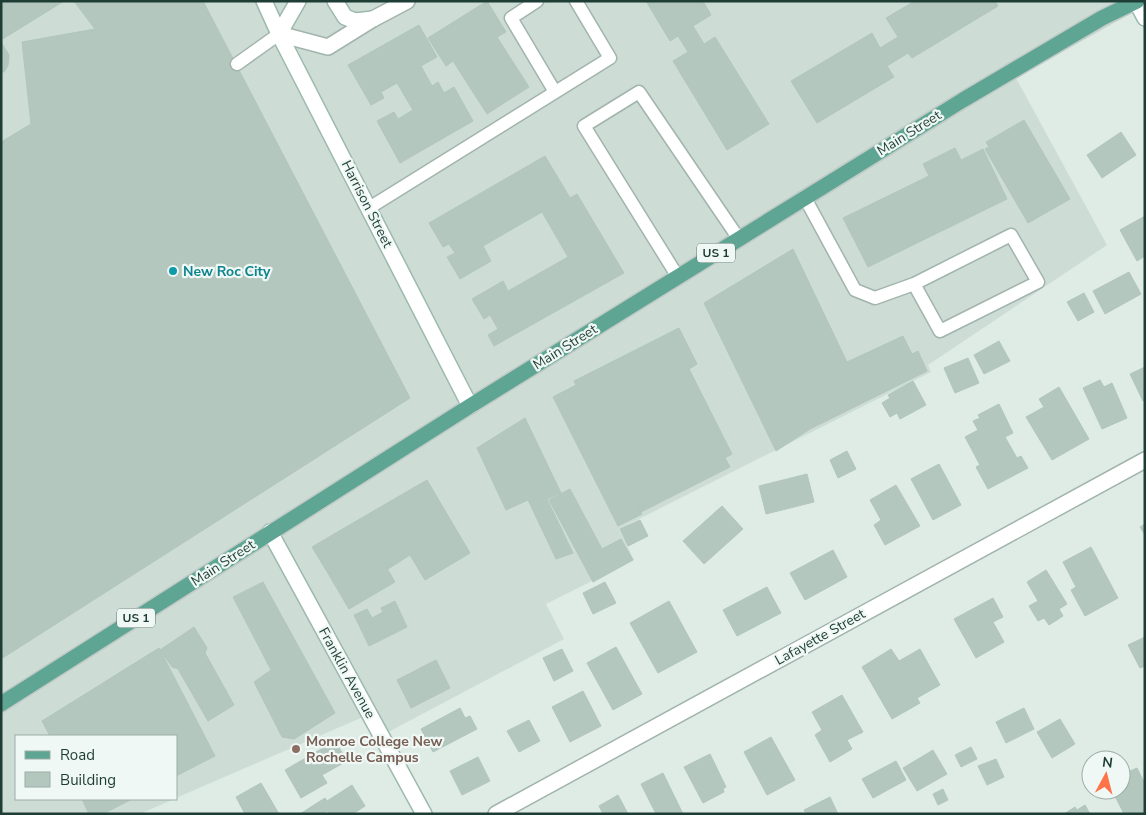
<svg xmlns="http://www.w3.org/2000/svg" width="1146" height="815" font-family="'Nunito Sans',sans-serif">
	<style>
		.built { fill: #cddcd5 }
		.building { fill: #b4c7bf; stroke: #b1c6bd }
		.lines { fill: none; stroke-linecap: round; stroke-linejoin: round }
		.lane-casing { stroke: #a1b4ad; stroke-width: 15 }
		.street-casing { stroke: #a1b4ad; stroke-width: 18 }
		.secondary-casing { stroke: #9cb9ae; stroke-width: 18 }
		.primary-casing { stroke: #c0c9c6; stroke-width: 18 }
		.lane { stroke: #fff; stroke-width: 12 }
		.street { stroke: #fff; stroke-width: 15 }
		.secondary { stroke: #fff; stroke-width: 15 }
		.primary { stroke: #5ea693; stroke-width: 15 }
		.culture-dot { fill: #0f9aa8; stroke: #eff8f4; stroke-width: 2 }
		.education-dot { fill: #8d6e63; stroke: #eff8f4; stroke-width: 2 }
		.labels { text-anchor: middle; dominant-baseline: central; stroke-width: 4.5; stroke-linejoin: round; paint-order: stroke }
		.shield { fill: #eff8f4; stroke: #5d756e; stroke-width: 1 }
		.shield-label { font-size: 12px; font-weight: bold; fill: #1e3d34 }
		.street-label { font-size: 14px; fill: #1e3d34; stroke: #eff8f4 }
		.culture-label { font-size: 14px; font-weight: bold; fill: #0d838f; stroke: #eff8f4; text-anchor: start }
		.education-label { font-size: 14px; font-weight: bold; fill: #785e54; stroke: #eff8f4; text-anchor: start }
	</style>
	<rect width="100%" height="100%" fill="#dfece6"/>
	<path class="built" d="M 1,1 L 1145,1 L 1145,31 L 1134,12 L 1016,78 L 1107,245 L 928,365 L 931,372 L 619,529 L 634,560 L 546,604 L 564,639 L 377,738 L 363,717 L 176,798 L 176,736 L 16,736 L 16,799 L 174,799 L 140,814 L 1,814 Z"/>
	<path class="building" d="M 1,1 L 64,1 L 1,40 Z
		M 74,1 L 203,1 L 410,398 L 1,659 L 1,142 L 31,124 L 22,42 L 95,29 Z
		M 487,1 L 506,32 L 497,37 L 529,87 L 487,114 L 453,61 L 446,66 L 428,38 Z
		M 646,1 L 703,1 L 711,15 L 693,26 L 704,44 L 715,37 L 769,124 L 727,150 L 673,61 L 688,52 L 678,36 L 670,41 Z
		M 915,1 L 995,1 L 998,6 L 912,58 L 908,53 L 887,66 L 894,77 L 817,123 L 791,81 L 872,33 L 880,48 L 898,37 L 886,18 Z
		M 419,25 L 437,57 L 421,66 L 432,86 L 438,82 L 444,93 L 454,87 L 473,121 L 400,163 L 377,121 L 394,112 L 398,119 L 413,110 L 397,83 L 381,92 L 384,98 L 371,105 L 348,65 Z
		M 1,42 L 9,55 L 8,65 L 5,71 L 1,73 Z
		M 1024,120 L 1070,199 L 1028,223 L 985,149 L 989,147 L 986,142 Z
		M 1121,132 L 1136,155 L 1102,178 L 1087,155 Z
		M 955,148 L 961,160 L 983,149 L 1007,199 L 868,267 L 843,218 L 929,176 L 923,164 Z
		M 545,156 L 570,198 L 577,194 L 624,273 L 494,346 L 488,335 L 498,329 L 490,315 L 484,319 L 472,299 L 503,281 L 508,291 L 568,257 L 542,212 L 483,246 L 491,261 L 460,279 L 447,257 L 455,253 L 449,244 L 443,247 L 429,223 Z
		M 1145,216 L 1145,256 L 1137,261 L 1120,230 Z
		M 793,249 L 847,362 L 903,336 L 912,354 L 918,351 L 927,371 L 810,429 L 776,451 L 704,303 Z
		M 1129,272 L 1141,294 L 1105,314 L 1093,291 Z
		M 1084,293 L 1094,312 L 1078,321 L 1067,302 Z
		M 679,328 L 697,364 L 689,369 L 732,454 L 725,458 L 730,467 L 641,512 L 574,381 Z
		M 999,341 L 1010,361 L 984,374 L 974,355 Z
		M 968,358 L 979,383 L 955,393 L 944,368 Z
		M 1145,367 L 1145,400 L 1143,401 L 1130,374 Z
		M 1100,380 L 1104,387 L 1112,383 L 1127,418 L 1102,429 L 1083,388 Z
		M 913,381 L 926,405 L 900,419 L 897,413 L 890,417 L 882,403 L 890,398 L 888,395 Z
		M 576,385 L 642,514 L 618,526 L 553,397 Z
		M 1059,387 L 1089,439 L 1052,460 L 1026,417 L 1044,407 L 1039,399 Z
		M 999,404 L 1013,433 L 1005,437 L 1017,458 L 1021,456 L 1028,468 L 988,489 L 976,467 L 980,465 L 965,437 L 978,430 L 973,421 L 980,418 L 978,415 Z
		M 525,418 L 561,493 L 547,499 L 573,553 L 556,559 L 528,500 L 506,510 L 477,448 Z
		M 847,451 L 856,469 L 838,478 L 830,460 Z
		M 939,464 L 961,505 L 933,520 L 911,479 Z
		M 807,474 L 814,502 L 766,514 L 759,486 Z
		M 427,480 L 470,553 L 425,580 L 410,555 L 388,569 L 358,520 Z
		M 896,485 L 920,526 L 885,545 L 874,525 L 881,520 L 870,500 Z
		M 570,489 L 602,549 L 621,539 L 633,560 L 593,582 L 549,500 Z
		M 722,506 L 743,529 L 704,564 L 683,541 Z
		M 358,520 L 375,548 L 329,575 L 312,547 Z
		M 640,520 L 648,536 L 628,546 L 620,529 Z
		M 1145,524 L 1145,535 L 1140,527 Z
		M 1091,547 L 1118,598 L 1085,616 L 1071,590 L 1076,587 L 1063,562 Z
		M 375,548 L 395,582 L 349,609 L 329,575 Z
		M 833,550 L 847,577 L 805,600 L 790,573 Z
		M 1046,570 L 1067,604 L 1059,609 L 1063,616 L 1049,625 L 1044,618 L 1038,621 L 1029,606 L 1038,601 L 1027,582 Z
		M 263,582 L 335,713 L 294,739 L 282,737 L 254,682 L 271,670 L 233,597 Z
		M 605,582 L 616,603 L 593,614 L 583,593 Z
		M 767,587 L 781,613 L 737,636 L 723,610 Z
		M 993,598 L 1003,617 L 993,622 L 1004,642 L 976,658 L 954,619 Z
		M 395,601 L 407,627 L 369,646 L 354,615 L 367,609 L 372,618 L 383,612 L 381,608 Z
		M 669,601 L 697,652 L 658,673 L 630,623 Z
		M 194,627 L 207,648 L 205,653 L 234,705 L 208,721 L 178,669 L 172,667 L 160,650 Z
		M 1145,637 L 1145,666 L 1140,668 L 1128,645 Z
		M 616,647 L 642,694 L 613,710 L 587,663 Z
		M 159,648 L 215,756 L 176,776 L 176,736 L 50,736 L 42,721 Z
		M 562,649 L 573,671 L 554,681 L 543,658 Z
		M 891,649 L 899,661 L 920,649 L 940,685 L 917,698 L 920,703 L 892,719 L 862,667 Z
		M 436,660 L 450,688 L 411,708 L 397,680 Z
		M 583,691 L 601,726 L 570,742 L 552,707 Z
		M 842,695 L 863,732 L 847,740 L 852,749 L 830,762 L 815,735 L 822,730 L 812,712 Z
		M 460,708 L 465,718 L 470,716 L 477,729 L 433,752 L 421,729 Z
		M 1024,708 L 1034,729 L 1006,743 L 996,722 Z
		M 1060,719 L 1075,744 L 1052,758 L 1037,732 Z
		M 529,720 L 540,741 L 519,752 L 507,731 Z
		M 771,737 L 795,780 L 767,795 L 744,752 Z
		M 335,741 L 347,761 L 322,775 L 327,783 L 301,798 L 285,770 Z
		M 971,747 L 977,759 L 961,767 L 955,755 Z
		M 933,750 L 947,774 L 917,791 L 903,768 Z
		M 710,754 L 726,787 L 723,789 L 724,792 L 703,803 L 684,767 Z
		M 478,757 L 490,781 L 462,795 L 450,771 Z
		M 996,759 L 1004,777 L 987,785 L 978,766 Z
		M 896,761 L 906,780 L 873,798 L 862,779 Z
		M 1137,768 L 1145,784 L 1145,812 L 1141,814 L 1124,814 L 1112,790 L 1121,790 L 1122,784 L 1121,775 Z
		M 663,773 L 683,814 L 656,814 L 641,784 Z
		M 261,783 L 279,814 L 245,814 L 236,797 Z
		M 352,785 L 365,806 L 353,814 L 329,814 L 328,811 L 324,814 L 300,814 L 325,798 L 327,801 Z
		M 943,789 L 948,800 L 938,805 L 933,794 Z
		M 618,795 L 628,814 L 603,814 L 599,806 Z
		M 830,797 L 838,814 L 806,814 L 804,810 Z
		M 82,799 L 132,799 L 103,814 L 89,814 Z
		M 1085,805 L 1090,814 L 1064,814 L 1075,807 L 1077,810 Z"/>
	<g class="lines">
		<g class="lane-casing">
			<path id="lane" d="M 537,1 L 511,18 L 555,92
				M 237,64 L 279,34
				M 805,198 L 855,290 L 875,298 L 914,284 L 1011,235 L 1038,282 L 940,331 L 914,284
				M 369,208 L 610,58 L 576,1
				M 678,277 L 584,126 L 639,92 L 739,239"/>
		</g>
		<g class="street-casing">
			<path id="street" d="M 279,34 L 328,47 L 373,19 L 407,1
				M 496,814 L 1145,460"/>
		</g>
		<g class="secondary-casing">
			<path id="secondary" d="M 264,1 L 279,34 L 470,406
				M 335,1 L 345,17 L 355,21 L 373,19
				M 1136,1 L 1145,18
				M 279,34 L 298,1
				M 270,532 L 424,814"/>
		</g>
		<g class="primary-casing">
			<path id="primary" d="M 1,704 L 470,406 L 805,198 L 963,100 L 1102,18 L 1137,1"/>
		</g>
		<use href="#lane" class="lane"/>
		<use href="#street" class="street"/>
		<use href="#secondary" class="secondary"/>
		<use href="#primary" class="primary"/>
	</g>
	<circle class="culture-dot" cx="173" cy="271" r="5"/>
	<circle class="education-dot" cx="296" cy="749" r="5"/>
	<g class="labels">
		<g class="shield">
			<rect x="697" y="243.5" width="38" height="19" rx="4"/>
			<rect x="117" y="608.5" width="38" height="19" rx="4"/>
		</g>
		<g class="shield-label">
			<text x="716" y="253">US 1</text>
			<text x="136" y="618">US 1</text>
		</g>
		<g class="street-label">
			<text transform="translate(909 133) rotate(-32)">Main Street</text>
			<text transform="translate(367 204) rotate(63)">Harrison Street</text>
			<text transform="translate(565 347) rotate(-32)">Main Street</text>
			<text transform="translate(223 563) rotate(-33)">Main Street</text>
			<text transform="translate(820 637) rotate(-29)">Lafayette Street</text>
			<text transform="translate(347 673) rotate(61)">Franklin Avenue</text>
		</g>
		<g class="culture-label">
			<text x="183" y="271">New Roc City</text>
		</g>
		<g class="education-label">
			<text x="306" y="741">Monroe College New<tspan x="306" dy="16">Rochelle Campus</tspan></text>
		</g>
	</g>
	<rect width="1146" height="815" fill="none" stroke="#1e3d34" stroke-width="5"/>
	<rect x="15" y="735" width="162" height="65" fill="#eff8f4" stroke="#9bada7"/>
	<rect x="25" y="751" width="25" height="8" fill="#5ea693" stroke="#9bada7"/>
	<text x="60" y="760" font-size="15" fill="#1e3d34">Road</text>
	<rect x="25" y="772" width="25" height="15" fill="#b4c7bf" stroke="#9bada7"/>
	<text x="60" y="785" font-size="15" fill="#1e3d34">Building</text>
	<g transform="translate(1106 775) rotate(7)"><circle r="24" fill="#eff8f4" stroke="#9bada7"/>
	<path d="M0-4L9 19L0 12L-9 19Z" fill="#ff7349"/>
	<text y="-8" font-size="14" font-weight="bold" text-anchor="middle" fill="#1e3d34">N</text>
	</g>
</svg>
